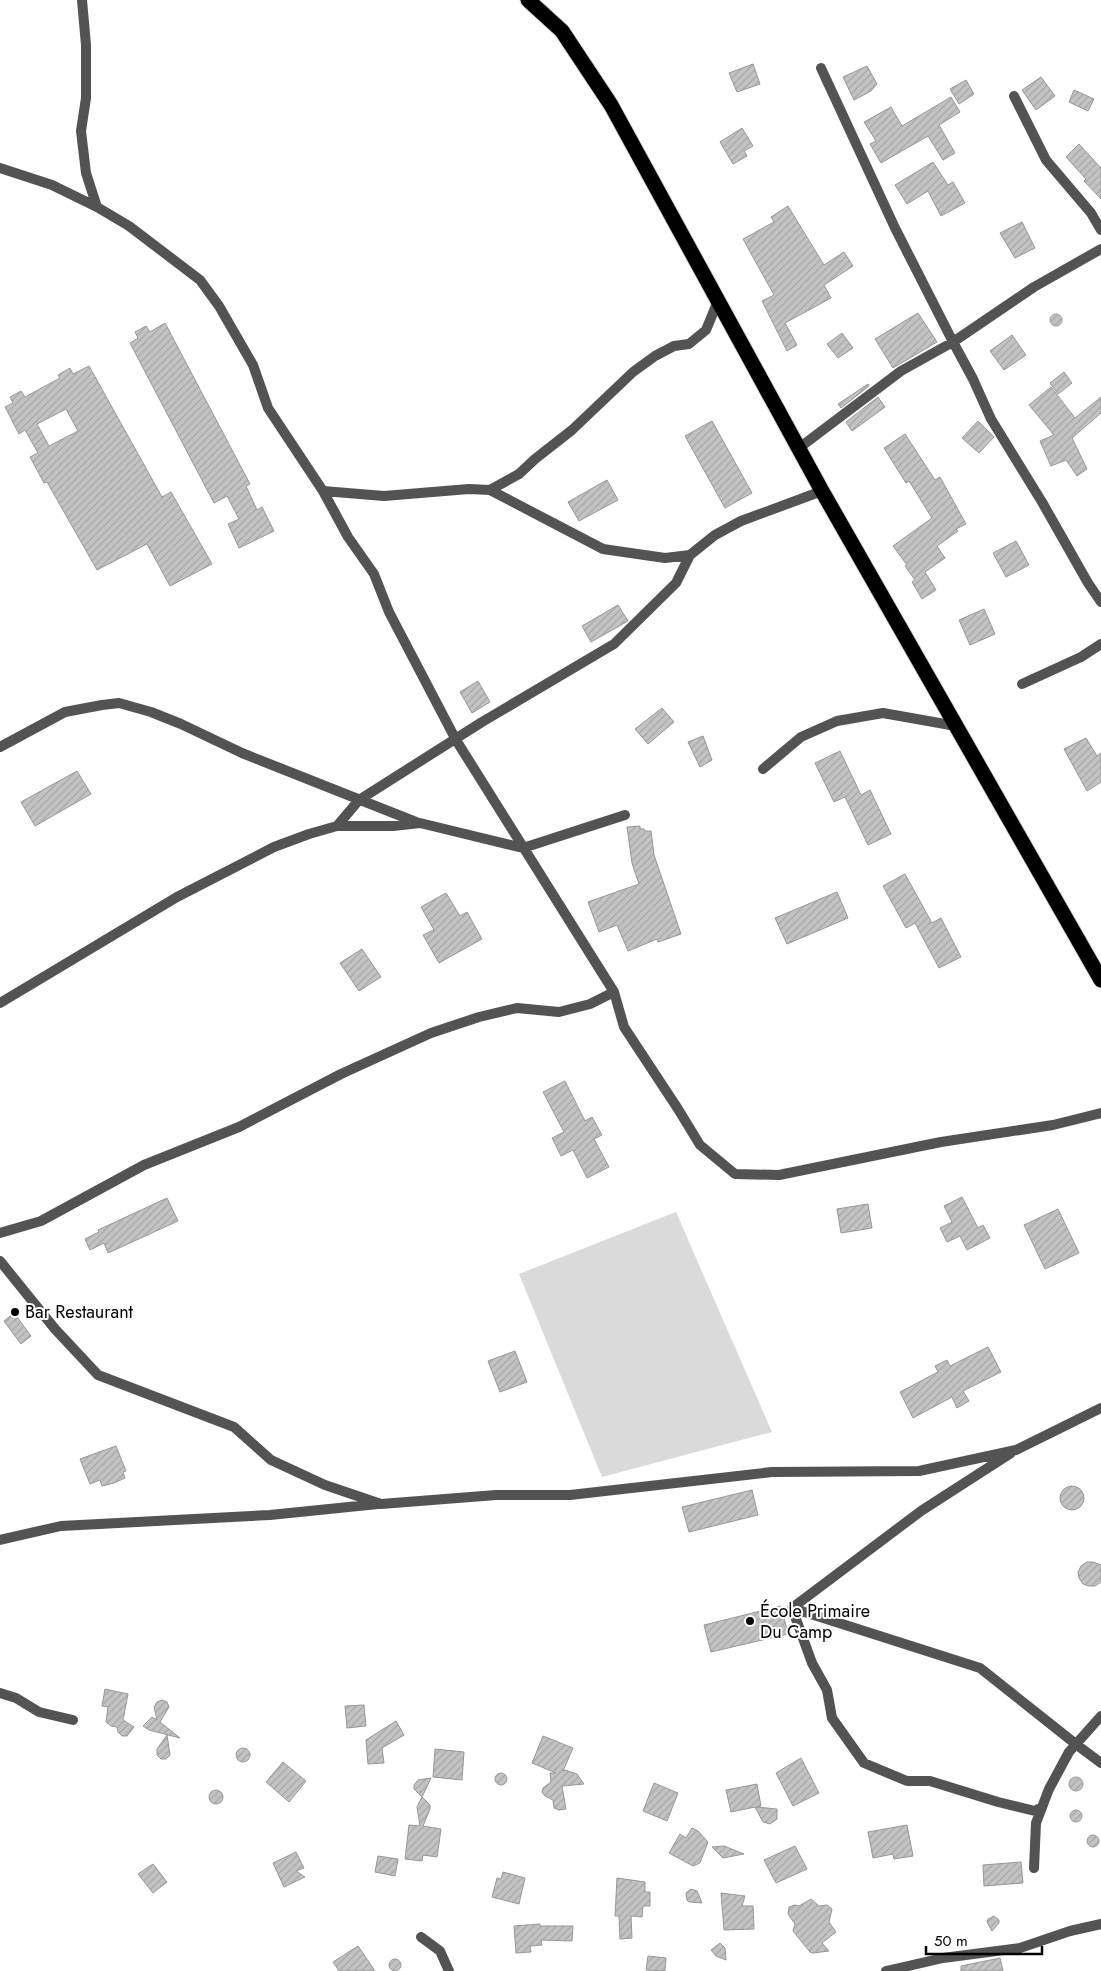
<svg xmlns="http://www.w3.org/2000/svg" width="1101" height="1971" font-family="Jost,sans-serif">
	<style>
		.pitch { fill: #dadada }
		.building { fill: url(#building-hatch); stroke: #979797; fill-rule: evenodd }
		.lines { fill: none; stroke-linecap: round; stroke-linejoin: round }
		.highway-casing { stroke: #dbdbdb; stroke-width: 17 }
		.street { stroke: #535353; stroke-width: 10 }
		.highway { stroke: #000; stroke-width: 15 }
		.poi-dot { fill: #000; stroke: #fff; stroke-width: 2 }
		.labels { text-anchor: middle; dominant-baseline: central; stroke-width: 4; stroke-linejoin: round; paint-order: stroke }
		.poi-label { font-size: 18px; fill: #000; stroke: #fff; text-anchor: start }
	</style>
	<defs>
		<pattern id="building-hatch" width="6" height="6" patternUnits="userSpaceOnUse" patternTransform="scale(1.25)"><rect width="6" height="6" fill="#c3c3c3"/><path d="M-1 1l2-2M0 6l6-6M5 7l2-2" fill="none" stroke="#a6a6a6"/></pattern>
	</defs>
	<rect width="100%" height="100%" fill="#fff"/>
	<path class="pitch" d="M 676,1212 L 772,1432 L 602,1477 L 519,1274 Z"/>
	<path class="building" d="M 753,64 L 760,84 L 737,92 L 729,73 Z
		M 867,66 L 877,84 L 871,91 L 854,100 L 843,77 Z
		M 1041,77 L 1055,96 L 1036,110 L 1022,90 Z
		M 966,80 L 974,94 L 959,104 L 950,89 Z
		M 1074,90 L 1094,99 L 1088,111 L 1069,102 Z
		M 951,97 L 960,112 L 939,125 L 955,153 L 943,160 L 928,136 L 881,163 L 870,144 L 876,141 L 864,122 L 891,107 L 902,126 Z
		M 742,128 L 753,146 L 744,151 L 747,156 L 733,164 L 720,142 Z
		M 1079,144 L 1101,168 L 1101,199 L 1084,181 L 1086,179 L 1066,157 Z
		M 933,162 L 948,185 L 953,182 L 965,203 L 941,216 L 928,191 L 907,204 L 895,185 Z
		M 788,206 L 824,265 L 844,252 L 853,266 L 824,285 L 831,298 L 785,323 L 797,345 L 787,351 L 762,301 L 774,295 L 743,239 L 774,222 L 771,217 Z
		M 1022,222 L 1035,248 L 1015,258 L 1000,233 Z
		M 918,313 L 937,342 L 893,368 L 875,339 Z
		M1050 320a6 6 0 1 1 12 0a6 6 0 1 1-12 0Z
		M 165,323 L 250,484 L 246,486 L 257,510 L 262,507 L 274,531 L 239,548 L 228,524 L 239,519 L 227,496 L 214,503 L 130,343 L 138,338 L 135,332 L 146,326 L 150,332 Z
		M 842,333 L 853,348 L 838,358 L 827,344 Z
		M 1012,335 L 1026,355 L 1004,370 L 990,351 Z
		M 89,366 L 162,497 L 171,492 L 212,564 L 170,586 L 147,544 L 97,570 L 47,482 L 44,483 L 30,457 L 38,453 L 25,430 L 19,434 L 5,407 L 13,403 L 10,397 L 21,391 L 25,397 L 60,378 L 58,375 L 70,368 L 73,374 ZM 66,409 L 78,431 L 49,446 L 37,424 Z
		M 1064,372 L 1072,383 L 1058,394 L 1050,383 Z
		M 868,384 L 869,386 L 841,408 L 838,404 Z
		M 1051,387 L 1075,418 L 1101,397 L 1101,413 L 1072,438 L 1087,469 L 1077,476 L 1066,460 L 1051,466 L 1040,441 L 1054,435 L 1029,405 Z
		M 878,397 L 885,407 L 852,431 L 846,422 Z
		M 712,421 L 752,493 L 725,508 L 685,436 Z
		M 978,421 L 994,437 L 979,453 L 962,438 Z
		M 905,434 L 935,480 L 940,477 L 966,524 L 956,529 L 958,531 L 937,546 L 945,558 L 925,572 L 936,590 L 922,599 L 912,582 L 915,580 L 905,566 L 907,565 L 893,546 L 932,518 L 909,481 L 906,483 L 884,448 Z
		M 607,480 L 618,500 L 579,521 L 568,502 Z
		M 1016,541 L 1029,565 L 1006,577 L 993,553 Z
		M 618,605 L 628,621 L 591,642 L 582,626 Z
		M 984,609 L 995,634 L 970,645 L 959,620 Z
		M 478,681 L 490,702 L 472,713 L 460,692 Z
		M 662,708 L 674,722 L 648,744 L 635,729 Z
		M 703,736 L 712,760 L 700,767 L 688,742 Z
		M 1086,738 L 1097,756 L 1101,753 L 1101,782 L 1087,791 L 1064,749 Z
		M 840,751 L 861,795 L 870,790 L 891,834 L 868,845 L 845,797 L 834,802 L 815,763 Z
		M 77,771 L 91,794 L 35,826 L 21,802 Z
		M 640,826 L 640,829 L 644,829 L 645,831 L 651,831 L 654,855 L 681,934 L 658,942 L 657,939 L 628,951 L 617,925 L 599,932 L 588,902 L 639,884 L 632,863 L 627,827 Z
		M 905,874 L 932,923 L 941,918 L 961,957 L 939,968 L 915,923 L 906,928 L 883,886 Z
		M 837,892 L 848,918 L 787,944 L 775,918 Z
		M 446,893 L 460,916 L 467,912 L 482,939 L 439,963 L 423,935 L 434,930 L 421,907 Z
		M 362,949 L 381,977 L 359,991 L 340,963 Z
		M 565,1081 L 585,1121 L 592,1117 L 602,1135 L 594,1139 L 609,1167 L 587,1178 L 573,1150 L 561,1156 L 552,1138 L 564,1132 L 543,1092 Z
		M 962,1197 L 978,1228 L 983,1225 L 990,1238 L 967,1250 L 960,1236 L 947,1242 L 940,1228 L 952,1222 L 944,1206 Z
		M 167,1198 L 178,1221 L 108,1253 L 104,1243 L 90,1250 L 85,1239 L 99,1232 L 98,1230 Z
		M 868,1204 L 872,1228 L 841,1233 L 837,1209 Z
		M 1058,1209 L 1079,1253 L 1045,1269 L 1024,1225 Z
		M 14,1313 L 31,1336 L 21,1344 L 4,1321 Z
		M 988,1347 L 1001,1372 L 963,1391 L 969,1401 L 957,1408 L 952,1397 L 913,1418 L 900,1392 L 938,1372 L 935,1366 L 947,1360 L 950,1366 Z
		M 515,1351 L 527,1382 L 500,1392 L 488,1361 Z
		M 116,1446 L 126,1471 L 123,1472 L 125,1478 L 114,1483 L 102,1486 L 100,1480 L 90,1484 L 80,1459 Z
		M1060 1498a12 12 0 1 1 24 0a12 12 0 1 1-24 0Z
		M 752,1490 L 758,1515 L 689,1532 L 682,1507 Z
		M 1087,1562 L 1093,1562 L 1101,1565 L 1101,1582 L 1095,1586 L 1089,1586 L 1083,1584 L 1079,1578 L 1078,1572 L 1081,1566 Z
		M 781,1606 L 788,1634 L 711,1652 L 704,1625 Z
		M 105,1689 L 128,1694 L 123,1720 L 134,1727 L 127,1736 L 122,1736 L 118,1732 L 117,1727 L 111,1726 L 106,1722 L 108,1707 L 102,1706 Z
		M 162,1700 L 167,1702 L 169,1707 L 160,1722 L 180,1738 L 149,1730 L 143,1726 L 152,1717 L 157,1720 L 154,1707 L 157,1702 Z
		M 364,1705 L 366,1726 L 347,1728 L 345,1706 Z
		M 396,1721 L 404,1735 L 382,1748 L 384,1763 L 368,1764 L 366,1740 Z
		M 167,1735 L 170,1755 L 166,1759 L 161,1759 L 157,1755 L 157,1749 Z
		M 543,1736 L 573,1748 L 563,1771 L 565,1770 L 577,1774 L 584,1784 L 562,1786 L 566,1809 L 559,1810 L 554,1808 L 553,1800 L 545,1796 L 542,1792 L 543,1788 L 551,1782 L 550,1773 L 556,1773 L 532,1763 Z
		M236 1755a7 7 0 1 1 14 0a7 7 0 1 1-14 0Z
		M 435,1749 L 464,1752 L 462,1780 L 433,1777 Z
		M 801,1758 L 819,1793 L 793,1806 L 776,1773 Z
		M 283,1762 L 306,1781 L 289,1802 L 266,1782 Z
		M495 1779a6 6 0 1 1 12 0a6 6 0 1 1-12 0Z
		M1069 1784a7 7 0 1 1 14 0a7 7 0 1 1-14 0Z
		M 431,1778 L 422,1797 L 430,1805 L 430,1809 L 423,1826 L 441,1829 L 437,1857 L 423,1855 L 422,1861 L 405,1859 L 409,1825 L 420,1826 L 417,1807 L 422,1797 L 414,1789 L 414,1785 L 418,1780 Z
		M 654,1783 L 678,1793 L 667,1821 L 643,1811 Z
		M 757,1784 L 761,1806 L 756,1807 L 777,1809 L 777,1819 L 770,1824 L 763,1822 L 755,1807 L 731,1812 L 726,1790 Z
		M209 1797a7 7 0 1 1 14 0a7 7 0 1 1-14 0Z
		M1070 1816a6 6 0 1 1 12 0a6 6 0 1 1-12 0Z
		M 907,1825 L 913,1856 L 894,1859 L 893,1854 L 873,1858 L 868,1832 Z
		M 692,1828 L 698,1831 L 708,1842 L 700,1863 L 693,1866 L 669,1853 L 680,1834 L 686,1838 Z
		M1087 1841a6 6 0 1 1 12 0a6 6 0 1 1-12 0Z
		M 724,1846 L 744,1854 L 723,1858 L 712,1847 Z
		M 795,1846 L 807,1869 L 776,1883 L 764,1860 Z
		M 296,1852 L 304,1868 L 296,1871 L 305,1877 L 284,1887 L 273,1863 Z
		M 378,1856 L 398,1859 L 395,1876 L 375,1872 Z
		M 1021,1862 L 1023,1883 L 984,1886 L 983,1865 Z
		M 153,1864 L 167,1882 L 153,1893 L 138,1874 Z
		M 503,1872 L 525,1878 L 519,1904 L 492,1897 L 497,1878 L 501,1879 Z
		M 617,1878 L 645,1882 L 645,1892 L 650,1892 L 650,1906 L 643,1906 L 642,1917 L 631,1916 L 632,1938 L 620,1939 L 619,1916 L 615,1916 Z
		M 691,1889 L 697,1891 L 702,1903 L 689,1902 L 687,1900 L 686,1893 Z
		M 721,1893 L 745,1896 L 742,1906 L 753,1906 L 754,1929 L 724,1930 Z
		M 811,1899 L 819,1906 L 827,1905 L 832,1909 L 829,1922 L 836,1932 L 822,1943 L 829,1951 L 813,1953 L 810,1952 L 793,1931 L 795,1924 L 788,1914 L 789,1907 L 795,1905 L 799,1906 Z
		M 994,1916 L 999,1920 L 999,1923 L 992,1931 L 987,1922 L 988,1919 Z
		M 540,1924 L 540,1926 L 573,1926 L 572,1941 L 541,1940 L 542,1945 L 530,1946 L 531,1952 L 516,1953 L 514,1926 Z
		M 720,1943 L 725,1948 L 726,1960 L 716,1956 L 711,1950 Z
		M 358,1946 L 375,1971 L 339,1971 L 333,1962 Z
		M 648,1956 L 666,1958 L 665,1971 L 646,1970 Z
		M 1000,1958 L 1003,1971 L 961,1971 L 961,1966 Z
		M389 1965a6 6 0 1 1 12 0a6 6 0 1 1-12 0Z"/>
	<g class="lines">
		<g class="highway-casing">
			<path id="highway" d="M 528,0 L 562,31 L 611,105 L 822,491 L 1101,980"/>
		</g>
		<path class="street" d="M 82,0 L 86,45 L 86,98 L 81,131 L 86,173 L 97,207
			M 821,68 L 895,228 L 953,342 L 973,379 L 991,419 L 1042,502 L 1088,583 L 1101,602
			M 1014,96 L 1046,160 L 1091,213 L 1101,230
			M 0,168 L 52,185 L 97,207 L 129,226 L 200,280 L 219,306 L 253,365 L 268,408 L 323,491 L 348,537 L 374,574 L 389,612 L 456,740 L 614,992 L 624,1027 L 678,1109 L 700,1145 L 735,1174 L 779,1175 L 941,1142 L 1053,1125 L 1101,1113
			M 799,448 L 901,371 L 953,342 L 1034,287 L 1101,249
			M 490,490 L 519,474 L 535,459 L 572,430 L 633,372 L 655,356 L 674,346 L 689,344 L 706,330 L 718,301
			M 323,491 L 384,496 L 469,489 L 490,490 L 603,549 L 665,558 L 690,555
			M 1022,684 L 1081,657 L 1101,644
			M 0,747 L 65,712 L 102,705 L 119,703 L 151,712 L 181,724 L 242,753 L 416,822
			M 763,769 L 801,737 L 837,721 L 883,713 L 956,726
			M 337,826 L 359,800 L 482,722 L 614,644 L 676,583 L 690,555 L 715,535 L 741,521 L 822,491
			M 0,1003 L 177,897 L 274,847 L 309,834 L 337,826 L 393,826 L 420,823 L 523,848 L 625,815
			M 0,1233 L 41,1221 L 144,1165 L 239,1127 L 341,1074 L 431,1033 L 479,1017 L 517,1008 L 559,1012 L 590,1004 L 614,992
			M 0,1261 L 55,1329 L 98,1375 L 234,1427 L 271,1460 L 325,1485 L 381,1504 L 496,1495 L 570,1495 L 772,1472 L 919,1471 L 1016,1450 L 1101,1408
			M 1011,1453 L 921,1511 L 792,1608 L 812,1663 L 827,1690 L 832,1718 L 864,1763 L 907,1781 L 930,1781 L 998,1802 L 1039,1812 L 1038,1809
			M 0,1540 L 61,1526 L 270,1515 L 378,1504
			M 792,1608 L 980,1668 L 1077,1745 L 1101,1763
			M 0,1693 L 16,1698 L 39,1712 L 73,1720
			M 1034,1868 L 1036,1823 L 1049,1789 L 1069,1752 L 1101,1716
			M 421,1937 L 440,1951 L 449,1971
			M 886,1971 L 943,1958 L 1020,1948 L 1070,1931 L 1101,1924"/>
		<use href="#highway" class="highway"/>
	</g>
	<g class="poi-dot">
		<circle cx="15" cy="1312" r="5"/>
		<circle cx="750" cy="1621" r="5"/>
	</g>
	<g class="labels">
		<g class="poi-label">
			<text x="25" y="1312">Bar Restaurant</text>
			<text x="760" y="1611">École Primaire<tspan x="760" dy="21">Du Camp</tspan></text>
		</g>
	</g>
	<path d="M926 1946v8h116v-8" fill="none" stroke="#000000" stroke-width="2.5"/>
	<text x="934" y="1946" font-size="15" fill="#000000" stroke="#ffffff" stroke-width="4" paint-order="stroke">50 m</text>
</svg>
